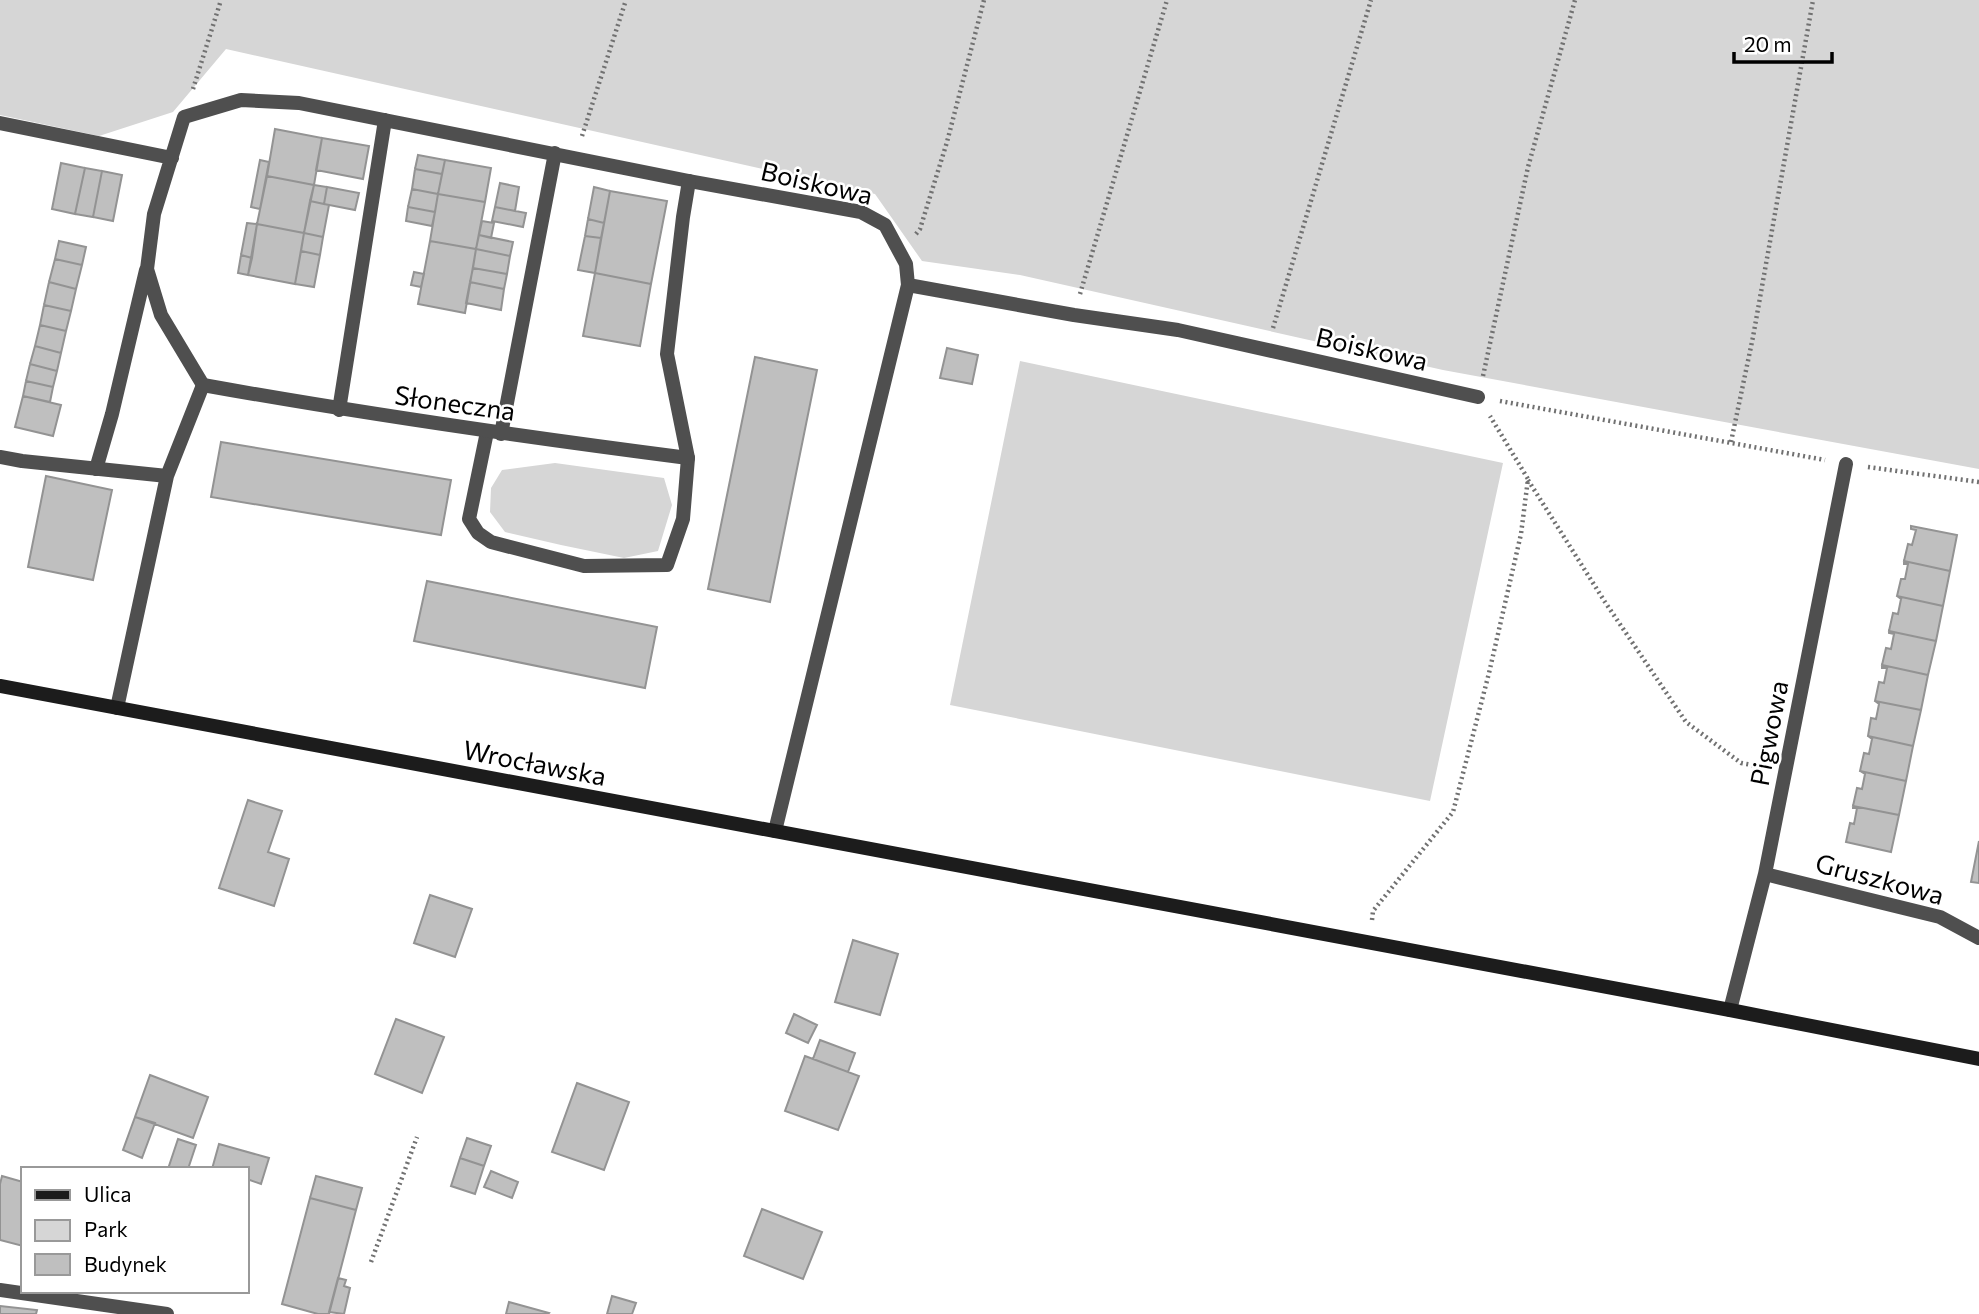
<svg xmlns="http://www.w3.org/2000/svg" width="1979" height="1314" font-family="Commissioner,sans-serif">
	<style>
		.green { fill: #d6d6d6 }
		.building { fill: #bfbfbf; stroke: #939393; stroke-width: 2 }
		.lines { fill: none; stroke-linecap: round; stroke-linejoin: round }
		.path { stroke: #717171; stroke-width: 4.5; stroke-dasharray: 2 3.5; stroke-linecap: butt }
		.service { stroke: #4f4f4f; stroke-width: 14 }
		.minor { stroke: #4f4f4f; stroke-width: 14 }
		.secondary { stroke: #1c1c1c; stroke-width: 14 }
		.labels { text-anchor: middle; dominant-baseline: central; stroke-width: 5; stroke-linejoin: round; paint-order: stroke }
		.street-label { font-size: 26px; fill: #000; stroke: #fff }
	</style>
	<rect width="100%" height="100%" fill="#fff"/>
	<path class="green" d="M 0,0 L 1979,0 L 1979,469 L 1443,370 L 1020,275 L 922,261 L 875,194 L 226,49 L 173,112 L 99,136 L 0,115 Z
		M 1020,361 L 1503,463 L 1430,801 L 950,705 Z
		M 555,463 L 664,478 L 672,505 L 658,551 L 624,558 L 561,545 L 505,532 L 490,512 L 491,488 L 502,470 Z"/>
	<path class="building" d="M 275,129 L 322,138 L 314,185 L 267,176 Z
		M 322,138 L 369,146 L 363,179 L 316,170 Z
		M 418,155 L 445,160 L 442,174 L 415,169 Z
		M 260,160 L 269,162 L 260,209 L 251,207 Z
		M 445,160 L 491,168 L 485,202 L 438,194 Z
		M 61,163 L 85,168 L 75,214 L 52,209 Z
		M 85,168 L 102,171 L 93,217 L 75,214 Z
		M 415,169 L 442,174 L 438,194 L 412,189 Z
		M 102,171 L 122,175 L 113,221 L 93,217 Z
		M 267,176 L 314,185 L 304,233 L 257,224 Z
		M 500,183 L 519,187 L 515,211 L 495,207 Z
		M 314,185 L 327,187 L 324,204 L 310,201 Z
		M 327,187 L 359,193 L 355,210 L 324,204 Z
		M 594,187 L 610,191 L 604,223 L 588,219 Z
		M 412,189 L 438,194 L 435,212 L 408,207 Z
		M 610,191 L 667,201 L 651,284 L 595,273 Z
		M 438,194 L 485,202 L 476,249 L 430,241 Z
		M 310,201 L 329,205 L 323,237 L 304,233 Z
		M 408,207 L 435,212 L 432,226 L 406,221 Z
		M 495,207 L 526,213 L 523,227 L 492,221 Z
		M 588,219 L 604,223 L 601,238 L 585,236 Z
		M 482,221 L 494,223 L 491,238 L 479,235 Z
		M 247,223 L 257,224 L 252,258 L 241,255 Z
		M 257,224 L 304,233 L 295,284 L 248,275 Z
		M 304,233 L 323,237 L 320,255 L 301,251 Z
		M 479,235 L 513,242 L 510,256 L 476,249 Z
		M 585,236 L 601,238 L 595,273 L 578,270 Z
		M 59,241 L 86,247 L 82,265 L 55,259 Z
		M 430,241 L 476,249 L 465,313 L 418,304 Z
		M 476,249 L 510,256 L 507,274 L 473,268 Z
		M 301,251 L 320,255 L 314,287 L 295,284 Z
		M 241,255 L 252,258 L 248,275 L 238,273 Z
		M 55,259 L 82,265 L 76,289 L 49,282 Z
		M 473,268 L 507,274 L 504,289 L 470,282 Z
		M 414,272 L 424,274 L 421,287 L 411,285 Z
		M 595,273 L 651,284 L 640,346 L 583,336 Z
		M 49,282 L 76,289 L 71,311 L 44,305 Z
		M 470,282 L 504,289 L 501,310 L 466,303 Z
		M 44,305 L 71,311 L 66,331 L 40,325 Z
		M 40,325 L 66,331 L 61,353 L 35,346 Z
		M 35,346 L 61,353 L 57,371 L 30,364 Z
		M 947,348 L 978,355 L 972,384 L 940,378 Z
		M 755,357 L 817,370 L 770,602 L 708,589 Z
		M 30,364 L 57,371 L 53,387 L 26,381 Z
		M 26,381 L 53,387 L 50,402 L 23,396 Z
		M 23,396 L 61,405 L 53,436 L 15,427 Z
		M 221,442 L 451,480 L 441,535 L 211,497 Z
		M 46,476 L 112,490 L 93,580 L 28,567 Z
		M 1911,526 L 1957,535 L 1950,571 L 1904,561 L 1908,544 L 1912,545 L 1916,530 L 1911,529 Z
		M 1904,561 L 1950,571 L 1943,606 L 1897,596 L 1901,579 L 1905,579 L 1908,564 L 1904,564 Z
		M 427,581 L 657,627 L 645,688 L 414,641 Z
		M 1897,596 L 1943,606 L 1936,641 L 1889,631 L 1893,613 L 1898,614 L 1901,599 Z
		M 1889,631 L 1936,641 L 1928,675 L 1882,665 L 1886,648 L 1891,649 L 1894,634 L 1889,633 Z
		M 1882,665 L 1928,675 L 1921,710 L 1875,701 L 1879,682 L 1884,683 L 1887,668 L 1882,668 Z
		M 1875,701 L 1921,710 L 1913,746 L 1868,736 L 1871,718 L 1876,719 L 1879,704 Z
		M 1868,736 L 1913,746 L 1906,781 L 1860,771 L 1864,753 L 1869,754 L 1872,739 Z
		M 1860,771 L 1906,781 L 1899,815 L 1853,806 L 1857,788 L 1862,789 L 1865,774 Z
		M 248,800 L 282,811 L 268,852 L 289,859 L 274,906 L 219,888 Z
		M 1853,806 L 1899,815 L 1891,852 L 1846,842 L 1850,823 L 1854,824 L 1857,808 L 1853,808 Z
		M 1979,841 L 1979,883 L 1971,882 Z
		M 430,895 L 472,909 L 455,957 L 414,943 Z
		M 853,940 L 898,954 L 880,1015 L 835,1002 Z
		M 794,1014 L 817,1025 L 808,1043 L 786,1033 Z
		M 396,1019 L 444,1037 L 422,1093 L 375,1074 Z
		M 820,1040 L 855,1053 L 848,1072 L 813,1059 Z
		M 805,1056 L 859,1076 L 838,1130 L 785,1111 Z
		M 150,1075 L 208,1097 L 193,1138 L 135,1117 Z
		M 577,1083 L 629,1102 L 604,1170 L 552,1152 Z
		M 135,1117 L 155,1123 L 142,1158 L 123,1150 Z
		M 467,1138 L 491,1146 L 484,1166 L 460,1158 Z
		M 178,1139 L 196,1145 L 188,1169 L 168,1169 Z
		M 219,1144 L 269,1158 L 261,1184 L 247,1179 L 247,1169 L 212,1169 Z
		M 460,1158 L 484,1166 L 475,1194 L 451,1186 Z
		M 491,1171 L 518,1182 L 512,1198 L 484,1187 Z
		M 2,1176 L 23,1182 L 23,1246 L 0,1240 L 0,1184 Z
		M 316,1176 L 362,1188 L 356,1210 L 310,1198 Z
		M 310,1198 L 356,1210 L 329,1314 L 318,1314 L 282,1304 Z
		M 762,1209 L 822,1232 L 803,1279 L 744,1256 Z
		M 338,1278 L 346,1280 L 344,1286 L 350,1288 L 344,1314 L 329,1312 Z
		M 612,1296 L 636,1303 L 632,1314 L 607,1314 Z
		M 509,1302 L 549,1313 L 548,1314 L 506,1314 Z
		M 0,1306 L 37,1310 L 36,1314 L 0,1314 Z"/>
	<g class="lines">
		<path class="path" d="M 193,89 L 221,0
			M 582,136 L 626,0
			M 916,234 L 920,229 L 947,142 L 984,0
			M 1080,294 L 1167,0
			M 1273,328 L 1371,0
			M 1483,376 L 1528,167 L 1575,0
			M 1500,401 L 1825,460
			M 1731,442 L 1753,337 L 1813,0
			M 1868,467 L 1979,482
			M 1528,480 L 1605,602 L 1686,722 L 1741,763 L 1763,767
			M 1372,920 L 1373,911 L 1453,812 L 1489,673 L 1521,534 L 1528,479 L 1490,416
			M 371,1262 L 417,1137"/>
		<path class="service" d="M 0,123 L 172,158
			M 908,285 L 1074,315 L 1178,330 L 1478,397
			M 203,385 L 161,315 L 147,269 L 154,214 L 184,117 L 241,100 L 299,103 L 689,181 L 861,212 L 885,225 L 906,264 L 908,285 L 775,831
			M 339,410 L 385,120
			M 487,432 L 469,519 L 478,533 L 491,542 L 584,566 L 667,565 L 683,519 L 688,458
			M 501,434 L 555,153
			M 96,469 L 112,414 L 146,270"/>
		<path class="minor" d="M 0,457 L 22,461 L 167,476 L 203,385 C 364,414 525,437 688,458 L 667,354 L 683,217 L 689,181
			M 117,708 L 167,476
			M 1765,874 L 1940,917 L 1979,938
			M 1730,1010 L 1765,874 L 1846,464
			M 0,1290 L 167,1314"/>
		<path class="secondary" d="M 0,686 L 1730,1010 L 1979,1059"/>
	</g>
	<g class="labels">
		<g class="street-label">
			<text transform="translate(817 182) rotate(13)">Boiskowa</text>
			<text transform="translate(1372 348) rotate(13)">Boiskowa</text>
			<text transform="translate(455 402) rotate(8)">Słoneczna</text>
			<text transform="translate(1768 733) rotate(-79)">Pigwowa</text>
			<text transform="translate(535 762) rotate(11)">Wrocławska</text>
			<text transform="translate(1880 878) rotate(15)">Gruszkowa</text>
		</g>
	</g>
	<rect x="21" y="1167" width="228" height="126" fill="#ffffff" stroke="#999999" stroke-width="2"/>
	<rect x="35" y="1190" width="35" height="10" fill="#1c1c1c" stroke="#999999" stroke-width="2"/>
	<text x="84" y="1202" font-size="21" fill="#000000">Ulica</text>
	<rect x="35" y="1220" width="35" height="21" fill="#d6d6d6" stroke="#999999" stroke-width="2"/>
	<text x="84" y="1237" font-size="21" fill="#000000">Park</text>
	<rect x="35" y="1254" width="35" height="21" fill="#bfbfbf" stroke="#999999" stroke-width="2"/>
	<text x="84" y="1272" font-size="21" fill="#000000">Budynek</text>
	<path d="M1734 52v10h98v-10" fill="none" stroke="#000000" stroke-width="3.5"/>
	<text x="1744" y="52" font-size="21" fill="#000000" stroke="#ffffff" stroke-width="5" paint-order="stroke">20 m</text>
</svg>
